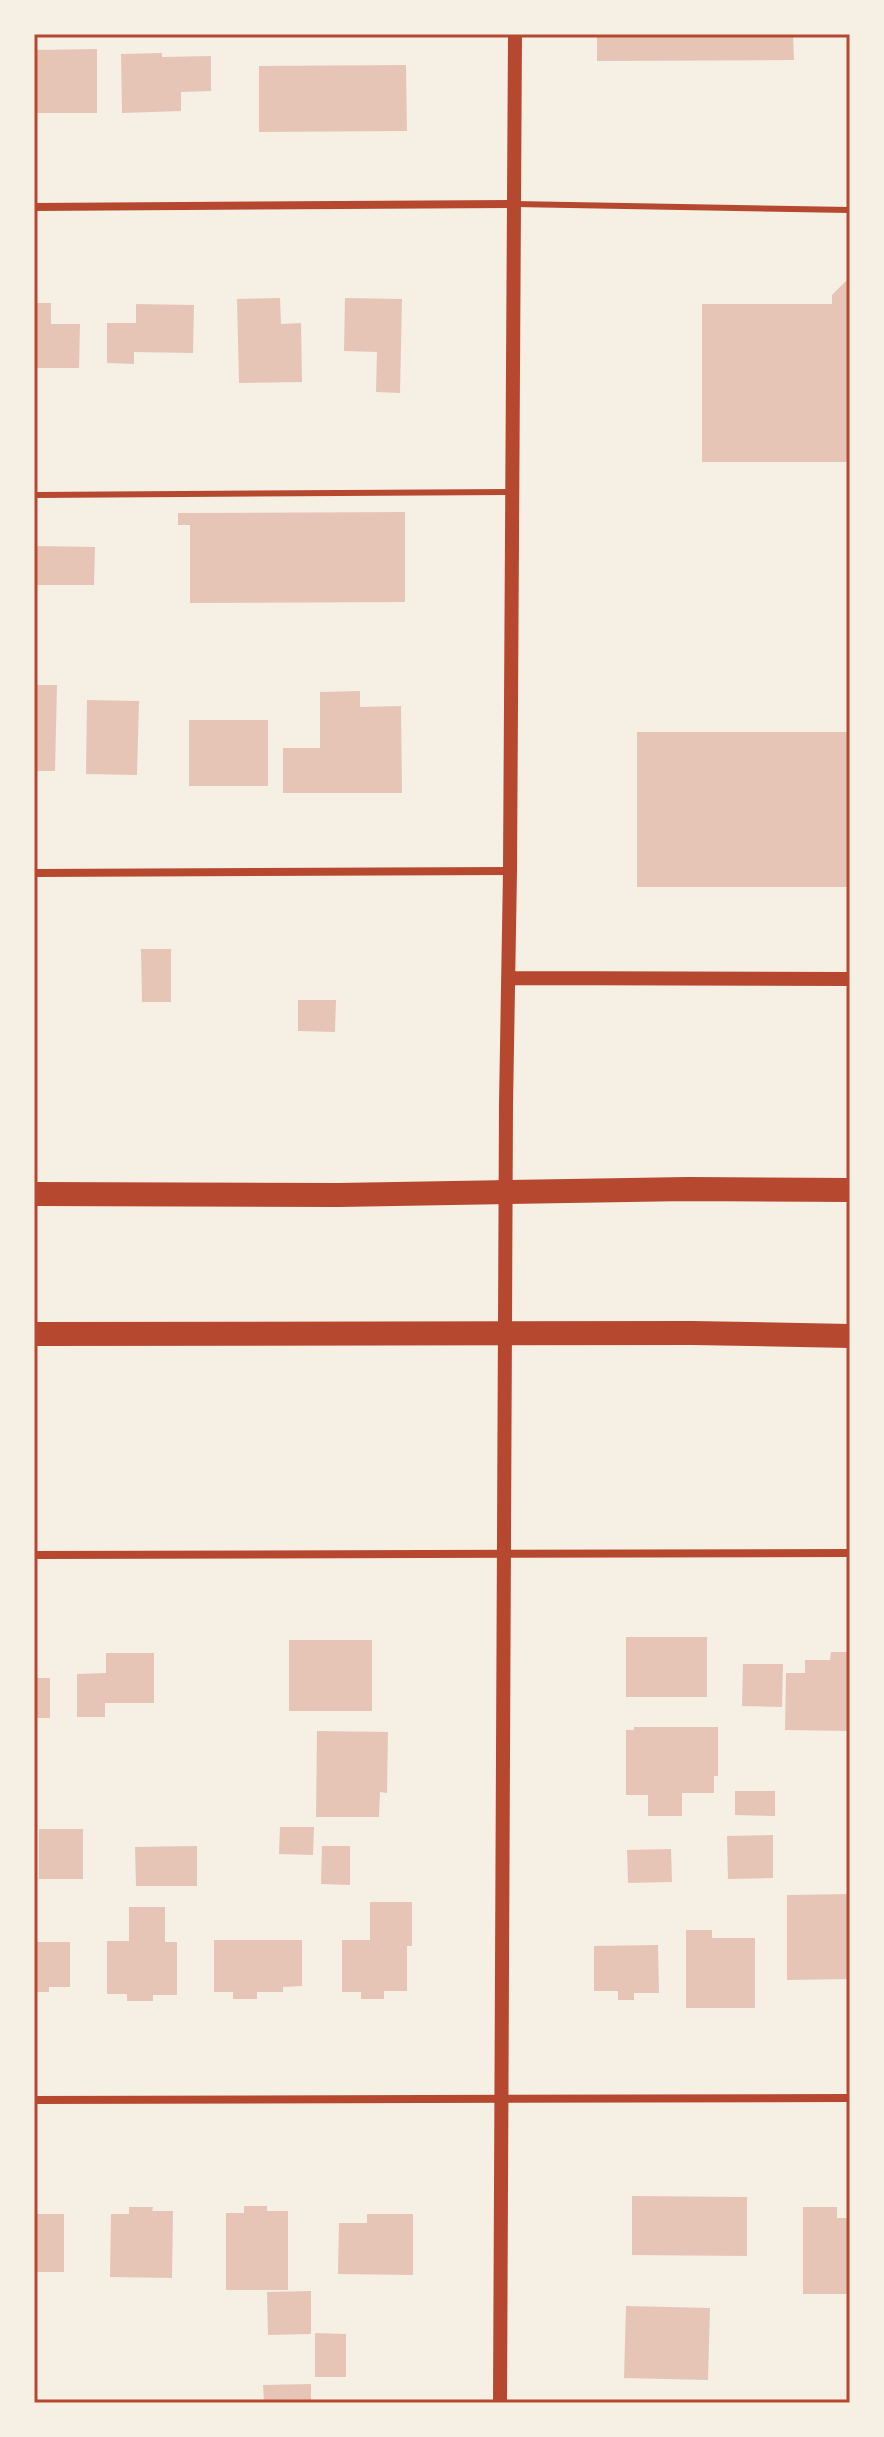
<svg xmlns="http://www.w3.org/2000/svg" width="884" height="2437" font-family="'Golos Text',sans-serif">
	<style>
		.building { fill: #e6c5b7 }
		.lines { fill: none; stroke-linecap: round; stroke-linejoin: round }
		.service { stroke: #b5482f; stroke-width: 6 }
		.minor { stroke: #b5482f; stroke-width: 8 }
		.tertiary { stroke: #b5482f; stroke-width: 14 }
		.motorway { stroke: #b5482f; stroke-width: 24 }
		.neatline { fill: none; stroke: #b5482f; stroke-width: 3 }
	</style>
	<rect width="100%" height="100%" fill="#f6efe4"/>
	<path class="building" d="M 317,34 L 398,34 L 398,37 L 317,37 Z
		M 597,34 L 793,34 L 794,60 L 597,61 Z
		M 97,49 L 97,113 L 37,113 L 37,92 L 34,92 L 34,50 Z
		M 162,53 L 162,57 L 211,56 L 211,91 L 181,92 L 181,111 L 122,113 L 121,54 Z
		M 406,65 L 407,131 L 259,132 L 259,66 Z
		M 850,277 L 850,462 L 702,462 L 702,304 L 832,304 L 832,295 Z
		M 280,298 L 281,324 L 301,323 L 302,382 L 239,383 L 237,299 Z
		M 345,298 L 402,299 L 400,393 L 376,392 L 377,352 L 344,351 Z
		M 34,303 L 51,303 L 51,324 L 80,324 L 79,368 L 34,368 Z
		M 136,304 L 194,305 L 193,353 L 134,352 L 134,364 L 107,363 L 107,323 L 136,323 Z
		M 405,512 L 405,602 L 190,603 L 190,525 L 178,525 L 178,513 Z
		M 34,546 L 95,547 L 94,585 L 34,585 Z
		M 34,685 L 57,685 L 55,771 L 34,771 Z
		M 360,691 L 360,707 L 401,706 L 402,793 L 283,793 L 283,748 L 320,748 L 320,692 Z
		M 87,700 L 139,701 L 137,775 L 86,774 Z
		M 189,720 L 268,720 L 268,786 L 189,786 Z
		M 637,732 L 850,732 L 850,887 L 637,887 Z
		M 141,949 L 171,949 L 171,1002 L 142,1002 Z
		M 298,1000 L 336,1000 L 335,1032 L 298,1031 Z
		M 626,1637 L 707,1637 L 707,1697 L 626,1697 Z
		M 289,1640 L 372,1640 L 372,1711 L 289,1711 Z
		M 831,1652 L 850,1652 L 850,1731 L 785,1730 L 786,1673 L 805,1673 L 805,1660 L 830,1660 Z
		M 106,1653 L 154,1653 L 154,1703 L 105,1703 L 105,1717 L 77,1717 L 77,1674 L 106,1673 Z
		M 743,1664 L 783,1664 L 782,1707 L 742,1706 Z
		M 34,1678 L 50,1678 L 50,1718 L 34,1718 Z
		M 634,1727 L 718,1727 L 718,1776 L 714,1776 L 714,1793 L 682,1793 L 682,1816 L 648,1816 L 648,1795 L 626,1795 L 626,1730 L 634,1730 Z
		M 317,1731 L 388,1732 L 387,1793 L 380,1792 L 379,1817 L 316,1817 Z
		M 735,1791 L 775,1791 L 775,1816 L 735,1815 Z
		M 280,1827 L 314,1827 L 313,1855 L 279,1854 Z
		M 39,1829 L 83,1829 L 83,1879 L 39,1879 Z
		M 773,1835 L 773,1878 L 728,1879 L 727,1836 Z
		M 197,1846 L 197,1886 L 136,1886 L 135,1847 Z
		M 322,1846 L 350,1846 L 350,1885 L 321,1884 Z
		M 671,1849 L 672,1882 L 628,1883 L 627,1850 Z
		M 850,1894 L 850,1979 L 787,1980 L 787,1895 Z
		M 370,1902 L 412,1902 L 412,1946 L 407,1946 L 407,1991 L 384,1991 L 384,1999 L 361,1999 L 361,1992 L 342,1992 L 342,1940 L 370,1940 Z
		M 129,1907 L 165,1907 L 165,1942 L 177,1942 L 177,1995 L 153,1995 L 153,2001 L 127,2001 L 127,1994 L 107,1994 L 107,1941 L 129,1941 Z
		M 686,1930 L 712,1930 L 712,1938 L 755,1938 L 755,2008 L 686,2008 Z
		M 214,1940 L 302,1940 L 302,1986 L 283,1987 L 283,1992 L 257,1992 L 257,1999 L 233,1999 L 233,1992 L 214,1992 Z
		M 34,1942 L 70,1942 L 70,1987 L 49,1987 L 49,1992 L 34,1992 Z
		M 658,1945 L 659,1993 L 634,1993 L 634,2000 L 618,2000 L 618,1991 L 594,1991 L 594,1946 Z
		M 632,2196 L 747,2197 L 747,2256 L 632,2255 Z
		M 244,2206 L 267,2206 L 267,2211 L 288,2211 L 288,2290 L 226,2290 L 226,2213 L 244,2213 Z
		M 129,2207 L 153,2207 L 152,2211 L 173,2211 L 172,2278 L 110,2277 L 111,2214 L 129,2214 Z
		M 803,2207 L 837,2207 L 837,2218 L 850,2218 L 850,2294 L 803,2294 Z
		M 34,2214 L 64,2214 L 64,2272 L 34,2272 Z
		M 367,2214 L 413,2214 L 413,2275 L 338,2274 L 339,2223 L 367,2223 Z
		M 311,2291 L 311,2334 L 268,2335 L 267,2292 Z
		M 626,2306 L 710,2308 L 708,2380 L 624,2378 Z
		M 315,2333 L 346,2334 L 346,2377 L 315,2377 Z
		M 311,2384 L 311,2403 L 264,2403 L 263,2385 Z"/>
	<g class="lines">
		<path class="service" d="M 514,204 L 850,210
			M 34,495 L 511,492"/>
		<path class="minor" d="M 34,207 L 513,204
			M 34,873 L 510,871
			M 34,1555 L 850,1553
			M 34,2100 L 850,2098"/>
		<path class="tertiary" d="M 509,978 L 850,979
			M 500,2403 L 506,1105 L 510,871 L 515,34"/>
		<path class="motorway" d="M 34,1194 L 338,1195 L 688,1189 L 850,1190
			M 34,1334 L 692,1333 L 850,1336"/>
	</g>
	<rect width="884" height="2437" fill="none" stroke="#f6efe4" stroke-width="72"/>
	<rect x="36" y="36" width="812" height="2365" class="neatline"/>
</svg>
